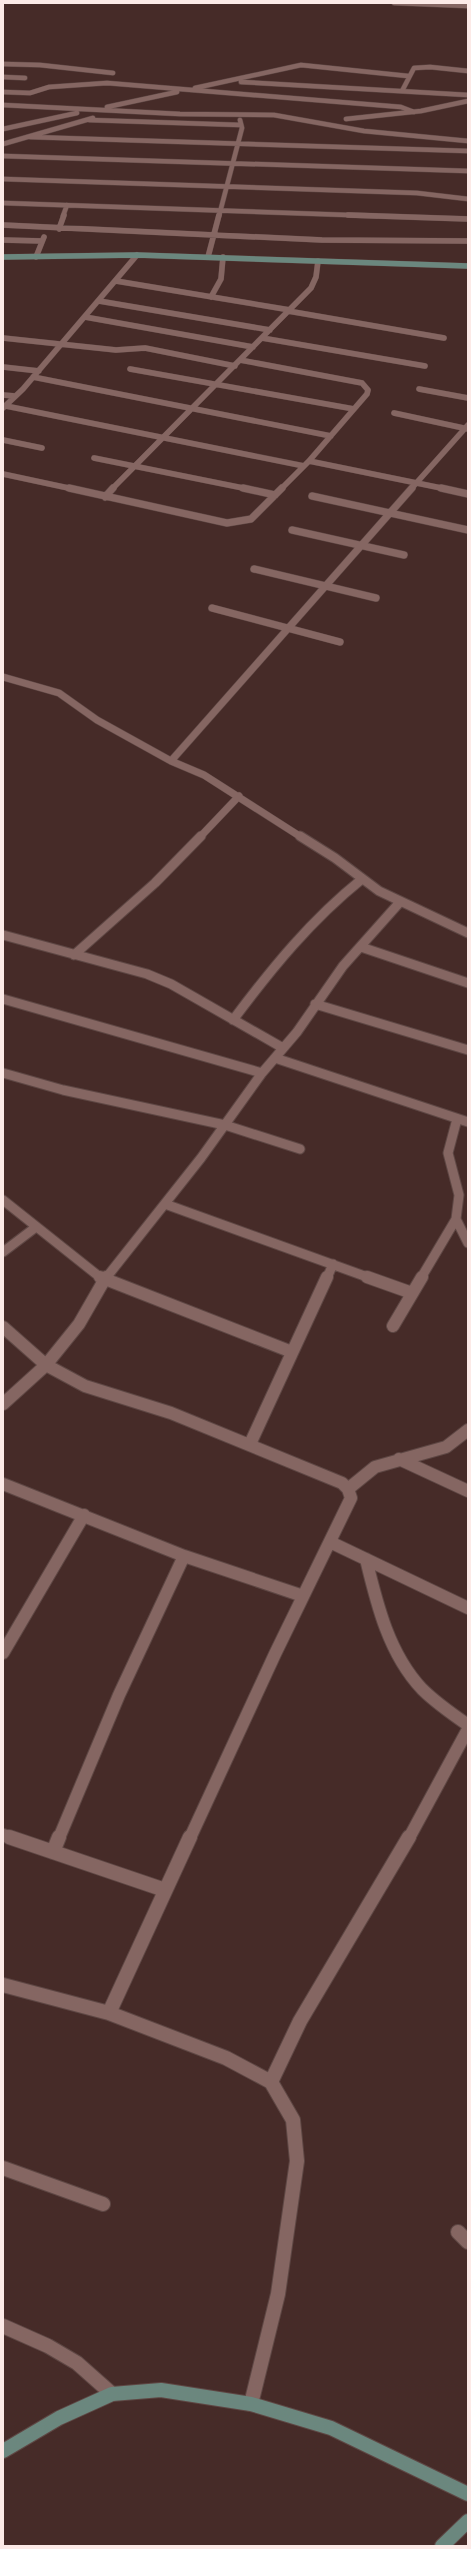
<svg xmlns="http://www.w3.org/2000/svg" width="471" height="2549" font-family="'Space Grotesk',sans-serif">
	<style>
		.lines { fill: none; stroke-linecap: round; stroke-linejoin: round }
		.street-far5-casing { stroke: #5e4744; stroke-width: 5.5 }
		.street-far4-casing { stroke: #5e4744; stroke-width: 6 }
		.street-far3-casing { stroke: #5e4744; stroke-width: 8 }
		.street-far2-casing { stroke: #5e4744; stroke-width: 11 }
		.street-far1-casing { stroke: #5e4744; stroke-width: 14 }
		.street-casing { stroke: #5e4744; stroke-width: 16 }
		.secondary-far1-casing { stroke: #5e4744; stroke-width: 6 }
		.secondary-casing { stroke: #5e4744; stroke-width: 16 }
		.street-far5 { stroke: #856662; stroke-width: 4.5 }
		.street-far4 { stroke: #856662; stroke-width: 5.5 }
		.street-far3 { stroke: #856662; stroke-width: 7 }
		.street-far2 { stroke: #856662; stroke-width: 9 }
		.street-far1 { stroke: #856662; stroke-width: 12 }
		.street { stroke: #856662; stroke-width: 14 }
		.secondary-far1 { stroke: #6b877e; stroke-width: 5.5 }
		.secondary { stroke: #6b877e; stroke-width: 14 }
	</style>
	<rect width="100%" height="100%" fill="#462b28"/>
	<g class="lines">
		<g class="street-far5-casing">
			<path id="street-far5" d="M 394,3 L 468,6
				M 3,64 L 40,65 L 113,73
				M 3,77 L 25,78
				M 241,82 L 468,95
				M 195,88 L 301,65 L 408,76
				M 402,91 L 414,68 L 430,67 L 468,71
				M 3,92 L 30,93 L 49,87 L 107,83 L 401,107 L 414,112
				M 3,105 L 180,114 L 274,115 L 364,131 L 468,141
				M 107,107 L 177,92
				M 346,119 L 421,111 L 468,101
				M 89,120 L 241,125
				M 3,129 L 77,113
				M 30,137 L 468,151
				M 3,144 L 93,118
				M 3,156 L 468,171
				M 3,179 L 417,193 L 468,199
				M 3,203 L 377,216
				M 63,216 L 67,205
				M 219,216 L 242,128 L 240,120"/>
		</g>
		<g class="street-far4-casing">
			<path id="street-far4" d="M 348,215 L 468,219
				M 3,225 L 322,240 L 468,241
				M 59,229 L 64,215
				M 3,240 L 42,241
				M 36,257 L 44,237
				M 208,257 L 219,215
				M 116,281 L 290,310
				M 211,297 L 221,279 L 223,257
				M 99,301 L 270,330
				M 288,311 L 444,338
				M 85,317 L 253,347
				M 3,338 L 116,350 L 145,348 L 235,366
				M 262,338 L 425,366
				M 240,360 L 362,383 L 368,390 L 367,394 L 309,461 L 281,489
				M 3,367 L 39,371
				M 130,369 L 354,409
				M 33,377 L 331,436
				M 419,389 L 468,398
				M 3,395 L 15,396
				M 6,406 L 304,466
				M 3,408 L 23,389 L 137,255
				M 394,413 L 468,429
				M 3,440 L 42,448
				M 94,458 L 248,489
				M 309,461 L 446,489
				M 3,474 L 73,489
				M 112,489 L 311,288 L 316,277 L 318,261
				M 411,489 L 468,425"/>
		</g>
		<g class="street-far3-casing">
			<path id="street-far3" d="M 69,488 L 227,523 L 251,519 L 282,488
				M 243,488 L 275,495
				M 441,488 L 468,494
				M 312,496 L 468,530
				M 105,497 L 113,488
				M 292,530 L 404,555
				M 254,569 L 376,598
				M 212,608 L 340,642
				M 3,677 L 59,693 L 97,720 L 171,761 L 204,775 L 301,837
				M 171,761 L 412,488
				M 200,837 L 239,796"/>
		</g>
		<g class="street-far2-casing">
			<path id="street-far2" d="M 300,836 L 335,858 L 379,891 L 468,933
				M 3,935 L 147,974 L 171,984 L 283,1048
				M 361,947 L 468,983
				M 74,955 L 155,883 L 201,836
				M 3,999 L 262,1073
				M 315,1004 L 468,1050
				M 233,1020 C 272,968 311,920 362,879
				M 275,1058 L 468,1122
				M 3,1073 L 63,1090 L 225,1125 L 300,1149
				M 3,1200 L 101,1278
				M 165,1204 L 370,1278
				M 456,1219 L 468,1243
				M 3,1252 L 36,1227
				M 106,1278 L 201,1158 L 262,1073 L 297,1032 L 343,966 L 400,902
				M 327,1278 L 333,1264
				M 421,1278 L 456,1219 L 459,1195 L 448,1153 L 457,1119"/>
		</g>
		<g class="street-far1-casing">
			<path id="street-far1" d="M 100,1277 L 292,1352
				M 367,1277 L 412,1293
				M 393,1326 L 422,1277
				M 3,1327 L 46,1365 L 85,1386 L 171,1413 L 342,1483 L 348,1489 L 351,1498 L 275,1654 L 190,1838
				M 3,1404 L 46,1365 L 79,1324 L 106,1277
				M 250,1444 L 327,1277
				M 399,1459 L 468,1491
				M 3,1484 L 184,1556 L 119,1695 L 59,1838
				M 348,1489 L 375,1467 L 446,1447 L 468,1430
				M 330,1542 L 468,1608
				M 184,1556 L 303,1596
				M 366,1559 C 377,1605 389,1654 422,1689 C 436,1703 452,1714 468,1725
				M 3,1653 L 84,1515
				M 3,1835 L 12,1838
				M 409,1838 L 468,1729"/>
		</g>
		<g class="street-casing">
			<path id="street" d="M 9,1837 L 165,1890
				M 53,1852 L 59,1837
				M 3,1985 L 109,2013 L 226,2058 L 271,2082 L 293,2120 L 297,2161 L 278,2294 L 251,2404
				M 109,2013 L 190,1837
				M 271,2082 L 300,2021 L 409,1837
				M 3,2168 L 103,2204
				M 458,2232 L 468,2242
				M 3,2326 L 48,2346 L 77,2363 L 112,2394"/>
		</g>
		<g class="secondary-far1-casing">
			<path id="secondary-far1" d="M 3,257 L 137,255 L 468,266"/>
		</g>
		<g class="secondary-casing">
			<path id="secondary" d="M 3,2451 L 59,2418 L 112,2394 L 161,2390 L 251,2404 L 331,2428 L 468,2494
				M 442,2546 L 468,2521"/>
		</g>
		<use href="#street-far5" class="street-far5"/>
		<use href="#street-far4" class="street-far4"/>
		<use href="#street-far3" class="street-far3"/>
		<use href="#street-far2" class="street-far2"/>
		<use href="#street-far1" class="street-far1"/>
		<use href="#street" class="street"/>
		<use href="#secondary-far1" class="secondary-far1"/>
		<use href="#secondary" class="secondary"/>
	</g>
	<rect width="471" height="2549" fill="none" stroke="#fceae7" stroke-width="8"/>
</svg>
